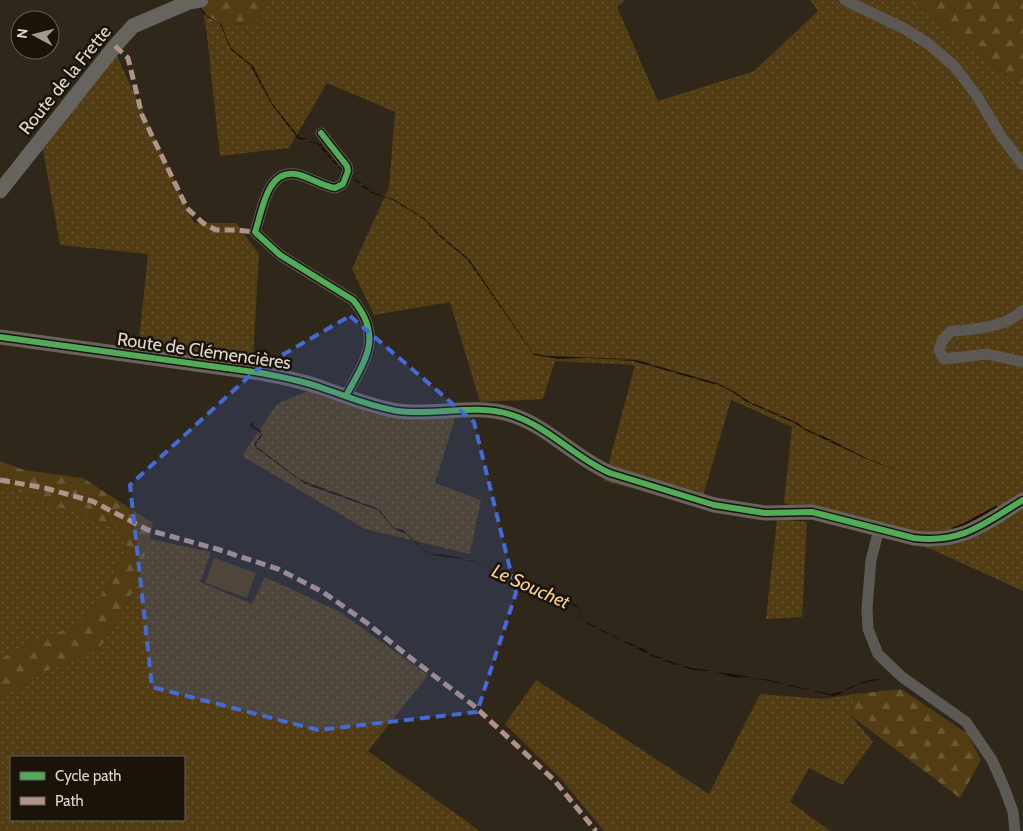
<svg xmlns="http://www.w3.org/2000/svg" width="1023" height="831" font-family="Cabin,sans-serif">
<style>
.grass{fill:url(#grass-dots);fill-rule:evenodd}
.forest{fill:url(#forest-firs)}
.pitch{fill:#513c14}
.water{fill:url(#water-rules)}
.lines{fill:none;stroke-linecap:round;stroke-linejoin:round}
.stream{stroke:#1b1002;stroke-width:2.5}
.street{stroke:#5c5955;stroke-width:11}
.secondary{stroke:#67635e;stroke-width:15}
.quiet{stroke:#af9288;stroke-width:5;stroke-dasharray:10 5;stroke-linecap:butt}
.cycleway-casing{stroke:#191309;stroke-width:9}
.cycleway{stroke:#51ab58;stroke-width:6}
.marked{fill:#446ad5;fill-opacity:0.2;stroke:#446ad5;stroke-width:4;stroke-dasharray:10 6;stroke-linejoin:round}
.labels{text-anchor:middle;stroke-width:5;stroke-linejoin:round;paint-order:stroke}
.street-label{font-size:18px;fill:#e1d8cb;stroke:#191309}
.water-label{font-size:19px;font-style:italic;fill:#fbd087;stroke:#191309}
</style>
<defs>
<pattern id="grass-dots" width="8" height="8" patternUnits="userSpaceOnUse" patternTransform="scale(1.25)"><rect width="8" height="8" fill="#513c14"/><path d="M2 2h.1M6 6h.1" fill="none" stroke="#6a5735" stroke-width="1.8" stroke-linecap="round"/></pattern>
<pattern id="forest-firs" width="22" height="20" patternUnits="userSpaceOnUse" patternTransform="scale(1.25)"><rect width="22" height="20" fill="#513c14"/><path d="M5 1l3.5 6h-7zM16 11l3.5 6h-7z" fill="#6a5735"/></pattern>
<pattern id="water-rules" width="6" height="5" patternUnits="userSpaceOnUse" patternTransform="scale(1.25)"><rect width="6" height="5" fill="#1b1002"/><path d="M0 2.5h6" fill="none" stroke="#3c3226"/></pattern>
</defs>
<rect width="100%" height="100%" fill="#2e271a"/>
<g class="grass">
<polygon points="268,0 625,0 617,7 658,101 754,71 818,11 810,0 908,0 1023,88 1023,591 931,549 784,503 792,427 731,400 700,506 604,481 635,365 555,361 543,399 480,402 450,302 374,315 352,269 389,187 395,112 327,83 289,148 220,156 206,27 258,23"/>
<polygon points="112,45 194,223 236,223 259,254 252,375 137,360 148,254 60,245 42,145"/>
<polygon points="315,388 456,415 435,483 481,500 470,554 365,529 242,456 277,404"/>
<polygon points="0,485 121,530 127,547 106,587 83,623 35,640 0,659"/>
<polygon points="777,519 807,522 802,617 766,619"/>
<path d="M150,539L211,552L200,582L252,604L265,577L338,611L428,675L368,751L480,831H0V699L41,673L99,649L130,598ZM11,757H184V820H11Z"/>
<polygon points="536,680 709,794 760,694 824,699 855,694 851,716 873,742 842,785 809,768 790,802 831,831 604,831 562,780 505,724"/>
</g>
<g class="forest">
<polygon points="200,0 268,0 259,23 206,27"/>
<polygon points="908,0 1023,0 1023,88"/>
<polygon points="0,461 24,470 83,478 153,523 150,539 130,598 99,649 41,673 0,699 0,659 35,640 83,623 106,587 127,547 121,530 0,485"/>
<polygon points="901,689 968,734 981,760 960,798 851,716 855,694"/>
</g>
<polygon class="pitch" points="214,558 256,573 247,598 205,583"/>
<g class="water">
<polygon points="199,3 206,15 221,24 231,48 253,66 272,103 299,137 320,144 341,168 373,192 395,200 425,219 440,235 469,259 533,353 546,356 633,359 720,384 733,391 750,402 796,422 806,429 829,439 864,457 901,472 864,458 805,430 796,424 747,402 724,387 633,361 588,358 559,359 534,355 467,259 438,235 425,220 393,200 371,193 339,168 317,144 298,139 272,105 250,65 231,50 220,24 204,15 199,7"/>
<path d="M257,430L263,434L256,444L257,447L301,480L379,509L393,527L403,530L425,551L473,560L530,586L578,606L583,620L624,641L642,648L651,654L673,662L692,668L765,679L829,694C841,694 848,687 859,683C870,679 882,678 894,677L904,685L893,678C882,679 868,681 858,685C849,688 842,695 833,696L764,680L736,678L714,672L693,670L673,664L652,656L586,623L580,616L579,608L476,562L427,554L406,534L394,529L378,510L305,484L256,448L254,444L261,434Z"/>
</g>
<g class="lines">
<g class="stream">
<polyline points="253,423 251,426 260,431"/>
<polyline points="953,529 967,523 996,507"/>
<polyline points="523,583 555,596"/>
</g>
<g class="street">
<polyline points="845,0 905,29 930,45 955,67 977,96 1001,136 1023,165"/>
<path d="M321,133L347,166L348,171L343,184L335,188C321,186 309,176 295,174C266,170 262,213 255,232L280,255L353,300C384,337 365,360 346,396"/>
<path d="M1023,310C1007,327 973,330 951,331L942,341L939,350L944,359L987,354L1023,362"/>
<polyline points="879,529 871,560 867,609 868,629 878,654 902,677 966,722 992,760 1004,787 1013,812 1015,831"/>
</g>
<g class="secondary">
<polyline points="0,191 115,46 133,26 189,2 201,0"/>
<path d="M0,337L261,373C283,377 304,381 325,389C349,397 372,407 398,411C435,416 475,403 512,415C549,427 575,458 610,473L714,505L765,513L812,512L914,538C962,544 985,523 1023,500"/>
</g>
<g class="quiet">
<polyline points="115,46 128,58 142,115 187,208 203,223 216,230 237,230 255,232"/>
<polyline points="0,480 45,488 92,501 148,530 217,549 278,569 323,592 367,623 408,656 473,705 554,780 596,831"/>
</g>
<defs>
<g id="cycleway">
<path d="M321,133L347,166L348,171L343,184L335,188C321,186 309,176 295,174C266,170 262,213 255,232L280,255L353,300C384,337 365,360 346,396"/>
<path d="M0,337L261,373C283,377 304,381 325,389C349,397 372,407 398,411C435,416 475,403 512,415C549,427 575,458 610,473L714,505L765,513L812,512L914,538C962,544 985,523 1023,500"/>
</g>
</defs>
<use href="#cycleway" class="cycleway-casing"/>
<use href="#cycleway" class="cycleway"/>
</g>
<path class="marked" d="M350,316L474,422L516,593L477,712L318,730L152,687L130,485L256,370Z"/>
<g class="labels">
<g class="street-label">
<text transform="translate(65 80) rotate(-51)" y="6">Route de la Frette</text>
<text transform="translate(204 351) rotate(8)" y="6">Route de Clémencières</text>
</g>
<g class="water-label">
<text transform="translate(531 586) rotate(24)" y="7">Le Souchet</text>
</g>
</g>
<rect x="10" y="756" width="175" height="65" fill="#191309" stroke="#696257"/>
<rect x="20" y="772" width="25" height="8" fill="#51ab58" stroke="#696257"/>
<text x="55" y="781" font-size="15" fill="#e1d8cb">Cycle path</text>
<rect x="20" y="797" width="25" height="8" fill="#af9288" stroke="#696257"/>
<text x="55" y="806" font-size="15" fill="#e1d8cb">Path</text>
<g transform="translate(35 35) rotate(277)"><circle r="24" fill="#191309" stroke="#696257"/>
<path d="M0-4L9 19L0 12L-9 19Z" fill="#a29a8d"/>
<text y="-8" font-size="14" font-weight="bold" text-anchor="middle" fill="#e1d8cb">N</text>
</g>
</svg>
